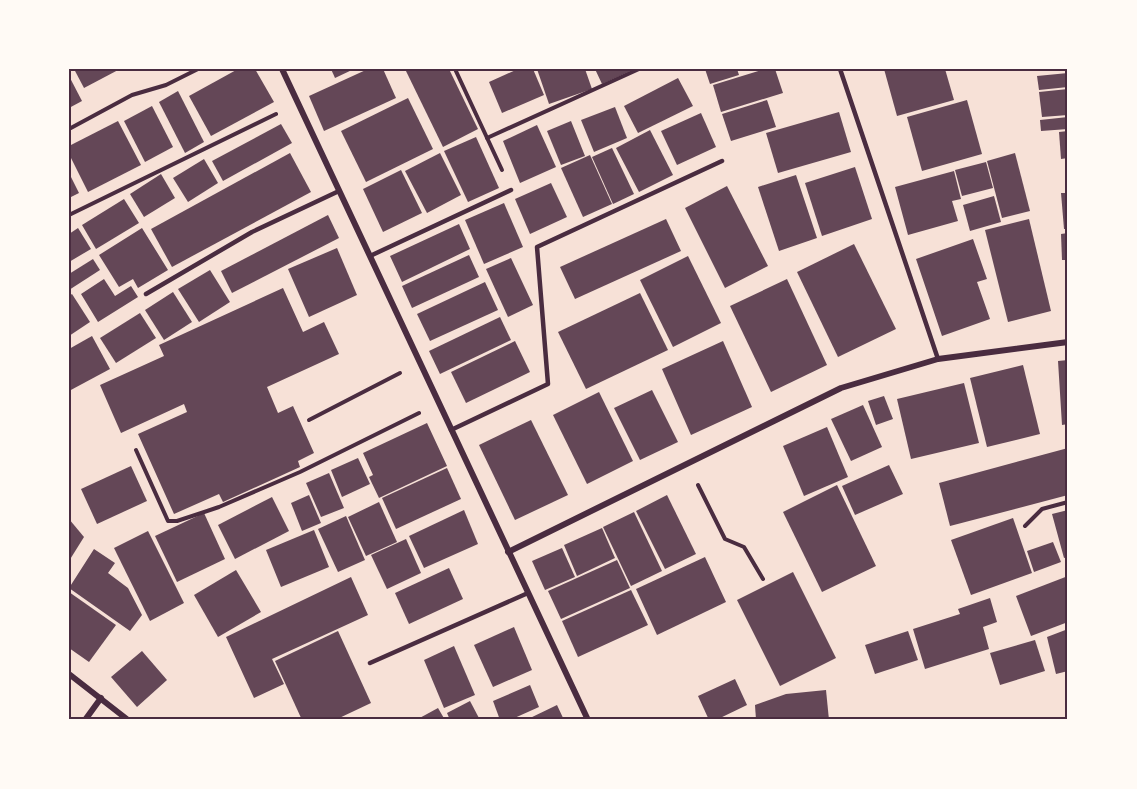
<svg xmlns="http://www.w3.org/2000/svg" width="1137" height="789" font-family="Figtree,sans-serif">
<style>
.building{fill:#644757}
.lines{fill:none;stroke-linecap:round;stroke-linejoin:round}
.path{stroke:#4a2c40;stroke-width:4}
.service{stroke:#4a2c40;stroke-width:4.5}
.minor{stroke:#4a2c40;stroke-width:6}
.neatline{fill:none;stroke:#4a2c40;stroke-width:2}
</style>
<rect width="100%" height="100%" fill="#f7e1d7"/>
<g class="building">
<polygon points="74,69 120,69 84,88"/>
<polygon points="238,69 255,69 274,102 211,136 189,96"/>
<polygon points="331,69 354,69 335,78"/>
<polygon points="368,69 383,69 396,98 324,131 309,96"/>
<polygon points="405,69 449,69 478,129 443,147"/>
<polygon points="518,69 533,69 544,95 502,113 489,82"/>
<polygon points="537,69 585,69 592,89 549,104"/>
<polygon points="595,69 635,69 602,84"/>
<polygon points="705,69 737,69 739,75 710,84"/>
<polygon points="765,69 775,69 783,93 721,112 713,85"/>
<polygon points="884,69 945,69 954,100 897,116"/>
<polygon points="1068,73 1068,87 1039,90 1037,76"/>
<polygon points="69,76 82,101 69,108"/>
<polygon points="678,78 693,106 638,133 624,106"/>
<polygon points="1068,89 1068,115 1042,117 1039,92"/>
<polygon points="178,91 204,142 185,153 159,102"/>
<polygon points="408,98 433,149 366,182 341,131"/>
<polygon points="767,100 776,127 731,141 722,114"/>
<polygon points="967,100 982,154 922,171 907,117"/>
<polygon points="152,106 173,147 145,162 124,121"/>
<polygon points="615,107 627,138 594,152 581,120"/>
<polygon points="839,112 851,152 778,173 766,133"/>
<polygon points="701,113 716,147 677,165 661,131"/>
<polygon points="1068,117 1068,129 1041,131 1040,120"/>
<polygon points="118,121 141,165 88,192 69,154 69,146"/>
<polygon points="571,121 585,156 561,165 547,131"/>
<polygon points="281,124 292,143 223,181 212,161"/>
<polygon points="537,125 556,167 520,183 503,141"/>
<polygon points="650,130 673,175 639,192 616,148"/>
<polygon points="1068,131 1068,158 1061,159 1059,132"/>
<polygon points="476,137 499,188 468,202 444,151"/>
<polygon points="612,148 634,194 613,204 592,157"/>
<polygon points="290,153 311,192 172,267 151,229"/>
<polygon points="440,153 461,195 427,213 405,171"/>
<polygon points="1015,153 1030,211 1002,218 987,161"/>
<polygon points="590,155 612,204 583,217 561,168"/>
<polygon points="204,159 218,183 188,202 173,178"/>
<polygon points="986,162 993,188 962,196 955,170"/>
<polygon points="855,167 872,219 822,236 805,183"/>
<polygon points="401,170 422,213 383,232 363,189"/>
<polygon points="954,171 961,199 952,201 958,221 908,235 895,187"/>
<polygon points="69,173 79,193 69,198"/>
<polygon points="161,174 175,198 144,217 130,194"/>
<polygon points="796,175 817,238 779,251 758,187"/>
<polygon points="551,183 567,217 530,234 515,199"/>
<polygon points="727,186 768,266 725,288 685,208"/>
<polygon points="1061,193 1068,193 1068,229 1064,229"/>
<polygon points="994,196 1001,222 970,231 963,205"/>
<polygon points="124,199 139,223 96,249 82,225"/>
<polygon points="504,203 523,247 484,264 465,220"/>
<polygon points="328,215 339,238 232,293 221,271"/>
<polygon points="666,219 681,251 575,299 560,267"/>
<polygon points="1029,219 1051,311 1008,322 985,230"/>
<polygon points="459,224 470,249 402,282 390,256"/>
<polygon points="78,228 91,249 69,262 69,234"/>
<polygon points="142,228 168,270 138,288 133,279 119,287 99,255"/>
<polygon points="1068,233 1068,260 1062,260 1061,234"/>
<polygon points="973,239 987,279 977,282 990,319 942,336 916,259"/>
<polygon points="854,244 896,329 838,357 797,272"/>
<polygon points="337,248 357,295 309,317 288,269"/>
<polygon points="469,255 479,277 412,308 402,286"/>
<polygon points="688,256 721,323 673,347 640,280"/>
<polygon points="511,258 533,305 508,317 486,269"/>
<polygon points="93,259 100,270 69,290 69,274"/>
<polygon points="210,270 230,302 199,322 178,289"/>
<polygon points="104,279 115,296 131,286 138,297 98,322 81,294"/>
<polygon points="787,279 827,365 771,392 730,306"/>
<polygon points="485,282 498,310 430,341 417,314"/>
<polygon points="283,288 303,332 324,322 339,354 267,387 278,413 293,406 314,453 298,461 300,467 223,502 219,494 174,514 138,434 187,412 184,404 121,433 100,385 164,356 159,345"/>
<polygon points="173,292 192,322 164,340 145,310"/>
<polygon points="640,293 668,350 586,389 558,332"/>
<polygon points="72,294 90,322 69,336 69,296"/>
<polygon points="140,313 156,338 116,363 100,338"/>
<polygon points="500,317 511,340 440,374 429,351"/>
<polygon points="92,336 110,369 69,391 69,349"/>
<polygon points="515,341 530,372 466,403 451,372"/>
<polygon points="723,341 752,407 691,435 662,369"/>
<polygon points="1068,360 1068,424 1062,425 1058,361"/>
<polygon points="1023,365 1040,434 987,447 970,378"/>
<polygon points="964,383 979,443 911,459 897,399"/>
<polygon points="652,390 678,442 640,460 614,408"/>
<polygon points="599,392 633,461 587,484 553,415"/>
<polygon points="884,396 893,419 876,425 868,401"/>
<polygon points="863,405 882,447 851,461 831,419"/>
<polygon points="531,420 568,495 515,520 479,445"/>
<polygon points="427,423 447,466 379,498 369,477 373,475 363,453"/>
<polygon points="827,427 848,477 804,496 783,446"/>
<polygon points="1068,448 1068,495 950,526 939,483"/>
<polygon points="358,458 370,484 342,497 331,470"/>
<polygon points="889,465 903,494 855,515 842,486"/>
<polygon points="131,466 147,501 97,524 81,489"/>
<polygon points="447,468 461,499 396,529 382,498"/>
<polygon points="329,473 344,508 321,517 306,483"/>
<polygon points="837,485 876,566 822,592 783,512"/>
<polygon points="309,495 321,523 302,531 291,503"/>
<polygon points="667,495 696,554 665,569 636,511"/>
<polygon points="272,497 289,531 235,559 218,525"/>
<polygon points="379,502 397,542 366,556 348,517"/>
<polygon points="464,510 478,544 424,568 409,536"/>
<polygon points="1068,510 1068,557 1064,558 1052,514"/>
<polygon points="634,512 662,571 631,586 603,527"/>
<polygon points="204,513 225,559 177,582 155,536"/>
<polygon points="346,516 365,560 338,572 318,529"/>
<polygon points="1013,518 1032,573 971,595 951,540"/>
<polygon points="69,519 84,537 69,561"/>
<polygon points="602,528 615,558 577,576 564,545"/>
<polygon points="314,530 329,567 281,587 266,550"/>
<polygon points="148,531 184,603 150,621 114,548"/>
<polygon points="406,539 421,573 387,589 371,555"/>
<polygon points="1053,542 1061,562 1034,572 1027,551"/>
<polygon points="562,548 575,577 545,590 532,561"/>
<polygon points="94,549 115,563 108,573 128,588 142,615 130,631 69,588"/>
<polygon points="705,557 726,602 657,635 636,589"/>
<polygon points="617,560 630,588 561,619 548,591"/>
<polygon points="449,568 463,599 409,624 395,593"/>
<polygon points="236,570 261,612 218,637 194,595"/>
<polygon points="793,572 836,658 780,686 737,600"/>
<polygon points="1068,576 1068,622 1031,636 1016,596"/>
<polygon points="351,577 368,615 272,659 284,684 254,698 226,637"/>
<polygon points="631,590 648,625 578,657 562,621"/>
<polygon points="69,592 116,625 89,662 69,648"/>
<polygon points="990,598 997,622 983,627 989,649 925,669 913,629 960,614 958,609"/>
<polygon points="514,627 532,670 493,687 474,645"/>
<polygon points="1068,629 1068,671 1056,674 1047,637"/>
<polygon points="338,631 371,703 335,720 302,720 275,661"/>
<polygon points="908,631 918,660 875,674 865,645"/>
<polygon points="1035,640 1045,671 1000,685 990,653"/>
<polygon points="454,646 475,695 444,708 424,660"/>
<polygon points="142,651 167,680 137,707 111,677"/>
<polygon points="735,679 747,705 716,720 709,720 698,696"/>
<polygon points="530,685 539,707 510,720 500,720 493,701"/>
<polygon points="826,690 829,720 756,720 755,705 786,694"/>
<polygon points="470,701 480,720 450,720 447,713"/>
<polygon points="557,705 564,720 526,720"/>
<polygon points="438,708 445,720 416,720"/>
</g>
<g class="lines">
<g class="path">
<polyline points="455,69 502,170"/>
<polyline points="69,129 132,95 166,85 198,69"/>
<polyline points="487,138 639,69"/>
<polyline points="69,215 276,114"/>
<polyline points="309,420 400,373"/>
<polyline points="136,450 168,521 177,521 219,507 300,472 419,413"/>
<polyline points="698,485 725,539 744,547 763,579"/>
<polyline points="1025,526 1042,509 1068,502"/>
</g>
<g class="service">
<polyline points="840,69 938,359"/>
<polyline points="370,256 511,190"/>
<polyline points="146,294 252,232 339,191"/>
<polyline points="451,430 548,384 537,247 722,161"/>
<polyline points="370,663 528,593"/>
</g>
<g class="minor">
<polyline points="282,69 588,720"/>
<polyline points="508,552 841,388 938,359 1068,342"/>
<polyline points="69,674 128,720"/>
<polyline points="85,720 101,698"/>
</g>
</g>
<rect width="1137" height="789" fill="none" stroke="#fffaf5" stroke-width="141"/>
<rect x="70" y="70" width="996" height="648" class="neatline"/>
</svg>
